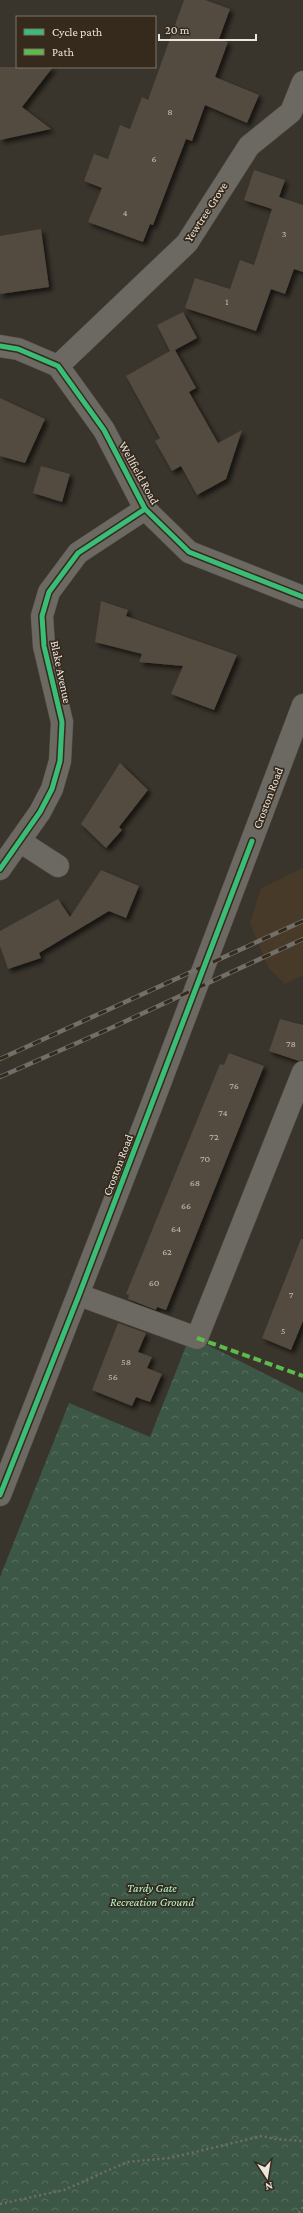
<svg xmlns="http://www.w3.org/2000/svg" width="303" height="2213" font-family="'Crimson Pro',serif">
<style>
.built{fill:#483a28}
.park{fill:url(#park-crowns)}
.building{fill:#524b40;filter:url(#shadow)}
.lines{fill:none;stroke-linecap:round;stroke-linejoin:round}
.minor-casing{stroke:#555049;stroke-width:23}
.path{stroke:#716d68;stroke-width:2.5;stroke-dasharray:2 3;stroke-linecap:butt}
.minor{stroke:#6c6862;stroke-width:22}
.rail-casing{stroke:#726f68;stroke-width:4.5}
.rail{stroke:#352a1c;stroke-width:3;stroke-dasharray:9;stroke-linecap:butt}
.quiet{stroke:#5cbc4b;stroke-width:4;stroke-dasharray:8 4;stroke-linecap:butt}
.cycleway-casing{stroke:#352a1c;stroke-width:8}
.cycleway{stroke:#3abd76;stroke-width:5}
.labels{text-anchor:middle;stroke-width:3.5;stroke-linejoin:round;paint-order:stroke}
.number-label{font-size:10px;fill:#c6beb5}
.street-label{font-size:12px;fill:#ece5dc;stroke:#352a1c}
.park-label{font-size:12px;font-style:italic;fill:#aff8cd;stroke:#352a1c}
</style>
<defs>
<pattern id="park-crowns" width="20" height="18" patternUnits="userSpaceOnUse"><rect width="20" height="18" fill="#3c5746"/><path d="M2 6a3 3 0 1 1 6 0M12 15a3 3 0 1 1 6 0" fill="none" stroke="#586f60"/></pattern>
<filter id="shadow"><feDropShadow dx="3.5" dy="3.5" stdDeviation="2" flood-color="#0009"/></filter>
</defs>
<rect width="100%" height="100%" fill="#39342c"/>
<polygon class="built" points="303,868 303,975 285,984 268,967 250,923 261,888"/>
<polygon class="park" points="190,1336 303,1393 303,2213 0,2213 0,1577 69,1403 150,1437"/>
<g class="building">
<polygon points="184,0 205,0 230,9 219,39 228,42 215,77 259,95 247,123 205,105 192,141 186,139 153,225 150,224 143,242 88,222 102,188 84,181 94,154 108,159 120,125 130,129 142,97 148,100"/>
<polygon points="0,67 53,67 22,107 51,129 0,140"/>
<polygon points="254,170 285,180 279,197 303,205 303,272 294,269 285,294 271,289 256,331 185,308 195,278 230,289 240,260 254,265 272,209 244,200"/>
<polygon points="41,229 49,287 0,294 0,236"/>
<polygon points="183,312 197,338 175,350 196,388 189,392 218,443 242,430 226,479 197,495 181,466 172,471 155,441 160,438 126,376 170,351 157,325"/>
<polygon points="0,398 45,419 25,463 0,456"/>
<polygon points="41,466 70,474 62,502 33,493"/>
<polygon points="101,601 128,610 126,616 237,655 214,710 171,694 183,666 139,662 142,654 95,642"/>
<polygon points="120,763 148,790 119,827 122,830 106,848 81,824"/>
<polygon points="101,870 139,886 126,918 109,911 39,953 41,958 8,969 0,946 0,931 58,899 70,917"/>
<polygon points="280,1019 303,1025 303,1060 299,1061 269,1051"/>
<polygon points="229,1053 264,1066 166,1310 157,1307 156,1310 128,1299 129,1295 126,1294 220,1064 224,1065"/>
<polygon points="301,1239 303,1239 303,1321 291,1350 262,1338"/>
<polygon points="118,1323 146,1333 138,1352 152,1357 147,1368 162,1374 150,1402 136,1397 132,1406 92,1390"/>
</g>
<g class="lines">
<defs>
<g id="minor">
<polyline points="0,346 18,349 58,366 104,430 145,509 189,552 303,597"/>
<polyline points="58,366 187,243 249,146 291,112 303,82"/>
<polyline points="21,842 58,866"/>
<polyline points="0,869 40,812 52,789 60,761 62,722 44,646 42,616 49,592 78,553 145,509"/>
<polyline points="79,1295 197,1338 303,1072"/>
<polyline points="0,1495 151,1107 303,705"/>
</g>
</defs>
<use href="#minor" class="minor-casing"/>
<g class="path">
<polyline points="0,2204 64,2190 127,2162 170,2158 262,2136 275,2139 303,2141"/>
<polyline points="299,2213 303,2207"/>
</g>
<use href="#minor" class="minor"/>
<defs>
<g id="rail">
<polyline points="0,1059 303,921"/>
<polyline points="0,1077 111,1028 303,939"/>
</g>
</defs>
<use href="#rail" class="rail-casing"/>
<use href="#rail" class="rail"/>
<polyline class="quiet" points="197,1338 303,1376"/>
<defs>
<g id="cycleway">
<polyline points="0,346 18,349 58,366 104,430 145,509 189,552 303,597"/>
<polyline points="0,869 40,812 52,789 60,761 62,722 44,646 42,616 49,592 78,553 145,509"/>
<polyline points="0,1495 79,1295 252,841"/>
</g>
</defs>
<use href="#cycleway" class="cycleway-casing"/>
<use href="#cycleway" class="cycleway"/>
</g>
<g class="labels">
<g class="number-label">
<text x="170" y="115">8</text>
<text x="154" y="162">6</text>
<text x="125" y="216">4</text>
<text x="284" y="237">3</text>
<text x="227" y="305">1</text>
<text x="291" y="1047">78</text>
<text x="234" y="1089">76</text>
<text x="223" y="1116">74</text>
<text x="214" y="1140">72</text>
<text x="205" y="1162">70</text>
<text x="195" y="1186">68</text>
<text x="186" y="1209">66</text>
<text x="176" y="1232">64</text>
<text x="167" y="1255">62</text>
<text x="154" y="1286">60</text>
<text x="291" y="1298">7</text>
<text x="283" y="1334">5</text>
<text x="126" y="1365">58</text>
<text x="113" y="1380">56</text>
</g>
<g class="street-label">
<text transform="translate(206 212) rotate(-57)" y="4">Yewtree Grove</text>
<text transform="translate(139 473) rotate(61)" y="4">Wellfield Road</text>
<text transform="translate(61 672) rotate(78)" y="4">Blake Avenue</text>
<text transform="translate(268 798) rotate(-69)" y="4">Croston Road</text>
<text transform="translate(118 1165) rotate(-69)" y="4">Croston Road</text>
</g>
<g class="park-label">
<text x="152" y="1892">Tardy Gate<tspan x="152" dy="14">Recreation Ground</tspan></text>
</g>
</g>
<rect x="16" y="16" width="140" height="52" fill="#352a1c" stroke="#7e7569"/>
<rect x="24" y="29" width="20" height="6" fill="#3abd76" stroke="#7e7569"/>
<text x="52" y="36" font-size="12" fill="#ece5dc">Cycle path</text>
<rect x="24" y="49" width="20" height="6" fill="#5cbc4b" stroke="#7e7569"/>
<text x="52" y="56" font-size="12" fill="#ece5dc">Path</text>
<g transform="translate(267 2177) rotate(168)" stroke="#352a1c" stroke-width="3" paint-order="stroke">
<path d="M0-3L7 15L0 10L-7 15Z" fill="#ece5dc"/>
<text y="-6" font-size="11" font-weight="bold" text-anchor="middle" fill="#ece5dc">N</text>
</g>
<path d="M159 34v6h97v-6" fill="none" stroke="#ece5dc" stroke-width="2"/>
<text x="165" y="34" font-size="12" fill="#ece5dc" stroke="#352a1c" stroke-width="3" paint-order="stroke">20 m</text>
</svg>
